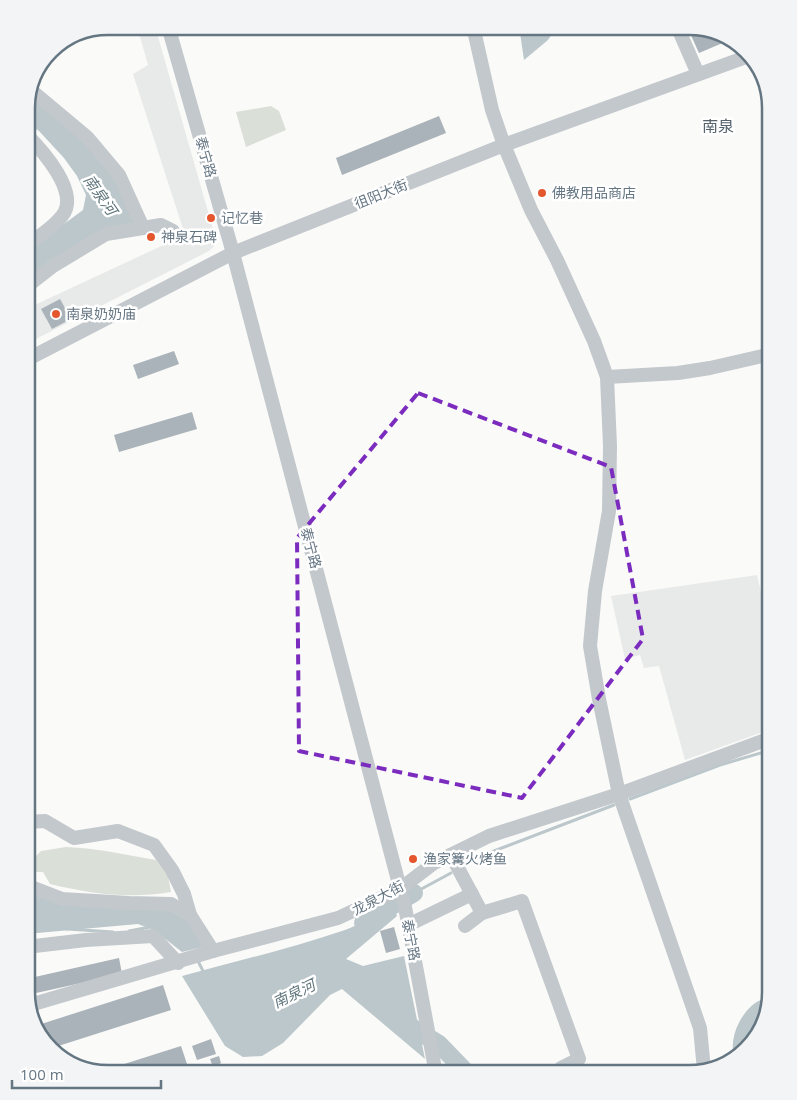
<svg xmlns="http://www.w3.org/2000/svg" width="797" height="1100" font-family="'Open Sans','Noto Sans SC',sans-serif">
<style>
.built{fill:#e8e9e9}
.green{fill:#dadfd7}
.water{fill:#bbc7cb}
.lines{fill:none;stroke-linecap:round;stroke-linejoin:round}
.stream{stroke:#bbc7cb;stroke-width:3}
.river{stroke:#bbc7cb;stroke-width:18}
.building{fill:#aab3b9}
.minor{stroke:#c3c8cc;stroke-width:14}
.marked{fill:none;stroke:#7b2cbf;stroke-width:4;stroke-dasharray:10 6;stroke-linejoin:round}
.poi-dot{fill:#e4572e;stroke:#fff;stroke-width:2}
.labels{text-anchor:middle;stroke-width:5;stroke-linejoin:round;paint-order:stroke}
.street-label{font-size:14px;fill:#657683;stroke:#fff}
.poi-label{font-size:14px;fill:#657683;stroke:#fff;text-anchor:start}
.water-label{font-size:15px;font-style:italic;fill:#60757c;stroke:#fff}
.quarter-label{font-size:16px;fill:#57646e;stroke:#fff}
.rim{fill:none;stroke:#657683;stroke-width:2.5}
</style>
<rect width="100%" height="100%" fill="#fafaf8"/>
<g class="built">
<polygon points="137,26 155,26 217,243 209,251 26,344 26,309 185,235 133,74 148,65"/>
<polygon points="757,575 771,635 771,729 685,760 659,666 644,668 640,655 625,659 611,596"/>
</g>
<g class="green">
<polygon points="271,106 279,111 286,130 246,147 236,112"/>
<path d="M66,847C97,848 126,855 156,860L168,876L171,892C130,899 91,894 50,884L43,872H26V863H29L41,851Z"/>
</g>
<g class="water">
<polygon points="519,26 557,26 548,40 524,60"/>
<polygon points="31,94 46,105 117,177 138,223 26,281 26,252 83,210 86,195 77,176 64,158 39,131 26,122 26,102"/>
<polygon points="26,893 169,907 185,915 207,946 182,952 154,930 138,924 26,934"/>
<path d="M394,908L397,916L346,959L363,966L404,956L425,1059L342,989L330,995L283,1043L262,1056L243,1057L225,1046L182,976C237,961 292,948 345,930C362,924 376,913 394,908Z"/>
</g>
<g class="lines">
<g class="stream">
<polyline points="630,799 720,765 771,750"/>
<polyline points="466,865 486,854 614,805"/>
<polyline points="414,893 451,873"/>
<polyline points="67,929 113,932"/>
<polyline points="129,931 150,927"/>
<polyline points="197,959 204,973"/>
</g>
<g class="river">
<polyline points="363,923 414,893"/>
<polyline points="400,1019 416,1030 439,1044 468,1074"/>
<path d="M742,1051C740,1035 751,1013 767,1007"/>
</g>
</g>
<g class="building">
<polygon points="697,27 730,37 732,39 699,53 689,31"/>
<polygon points="439,116 446,133 342,175 336,158"/>
<polygon points="60,299 71,319 52,329 41,309"/>
<polygon points="174,351 179,364 138,379 133,365"/>
<polygon points="192,412 197,429 119,452 114,435"/>
<polygon points="394,927 400,949 386,953 380,931"/>
<polygon points="119,958 122,974 27,995 26,979"/>
<polygon points="163,985 171,1010 52,1048 37,1033 35,1026"/>
<polygon points="211,1039 216,1054 197,1060 192,1046"/>
<polygon points="181,1046 189,1070 179,1074 99,1072"/>
<polygon points="219,1056 221,1063 213,1067 210,1059"/>
</g>
<g class="lines">
<g class="minor">
<polyline points="168,26 233,253 405,907 436,1074"/>
<polyline points="473,26 492,110 504,145 531,210 557,260 594,341 607,377 610,446 609,511 595,591 590,646 599,699 619,794 700,1028 704,1070"/>
<polyline points="677,26 698,74"/>
<polyline points="143,228 161,225 173,231"/>
<path d="M26,246C38,237 53,228 62,216C81,193 42,150 26,134"/>
<polyline points="26,287 53,266 106,234 143,228 119,175 87,137 32,91"/>
<polyline points="26,360 233,253 504,145 749,56"/>
<polyline points="607,377 678,373 710,368 771,354"/>
<polyline points="26,822 45,821 74,838 118,831 154,845 172,870 184,894 190,915"/>
<polyline points="451,855 482,913"/>
<polyline points="26,885 62,899 129,903 171,904 190,915 213,951"/>
<polyline points="408,925 472,894"/>
<polyline points="465,926 482,913 522,901 579,1059 561,1068 563,1074"/>
<polyline points="26,947 86,940 153,936 178,963"/>
<polyline points="30,1005 213,951 338,918 400,889 434,863 489,836 619,794 771,738"/>
</g>
</g>
<path class="marked" d="M418,393L611,467L643,639L522,798L299,751L297,538Z"/>
<g class="poi-dot">
<circle cx="542" cy="193" r="5"/>
<circle cx="211" cy="218" r="5"/>
<circle cx="151" cy="237" r="5"/>
<circle cx="56" cy="314" r="5"/>
<circle cx="413" cy="859" r="5"/>
</g>
<g class="labels">
<g class="street-label">
<text transform="translate(206 157) rotate(74)" y="5">泰宁路</text>
<text transform="translate(381 194) rotate(-22)" y="5">徂阳大街</text>
<text transform="translate(311 548) rotate(75)" y="5">泰宁路</text>
<text transform="translate(378 898) rotate(-28)" y="5">龙泉大街</text>
<text transform="translate(411 940) rotate(79)" y="5">泰宁路</text>
</g>
<g class="poi-label">
<text x="552" y="198">佛教用品商店</text>
<text x="221" y="223">记忆巷</text>
<text x="161" y="242">神泉石碑</text>
<text x="66" y="319">南泉奶奶庙</text>
<text x="423" y="864">渔家篝火烤鱼</text>
</g>
<g class="water-label">
<text transform="translate(100 195) rotate(55)" y="5">南泉河</text>
<text transform="translate(294 994) rotate(-26)" y="5">南泉河</text>
</g>
<g class="quarter-label">
<text x="718" y="132">南泉</text>
</g>
</g>
<path d="M0 0H797V1100H0ZM108 35H689A73 73 0 0 1 762 108V992A73 73 0 0 1 689 1065H108A73 73 0 0 1 35 992V108A73 73 0 0 1 108 35Z" fill="#f3f4f5" fill-rule="evenodd"/>
<path class="rim" d="M108 35H689A73 73 0 0 1 762 108V992A73 73 0 0 1 689 1065H108A73 73 0 0 1 35 992V108A73 73 0 0 1 108 35Z"/>
<path d="M12 1080v8h149v-8" fill="none" stroke="#657683" stroke-width="2.5"/>
<text x="20" y="1080" font-size="15" fill="#657683" stroke="#ffffff" stroke-width="4" paint-order="stroke">100 m</text>
</svg>
